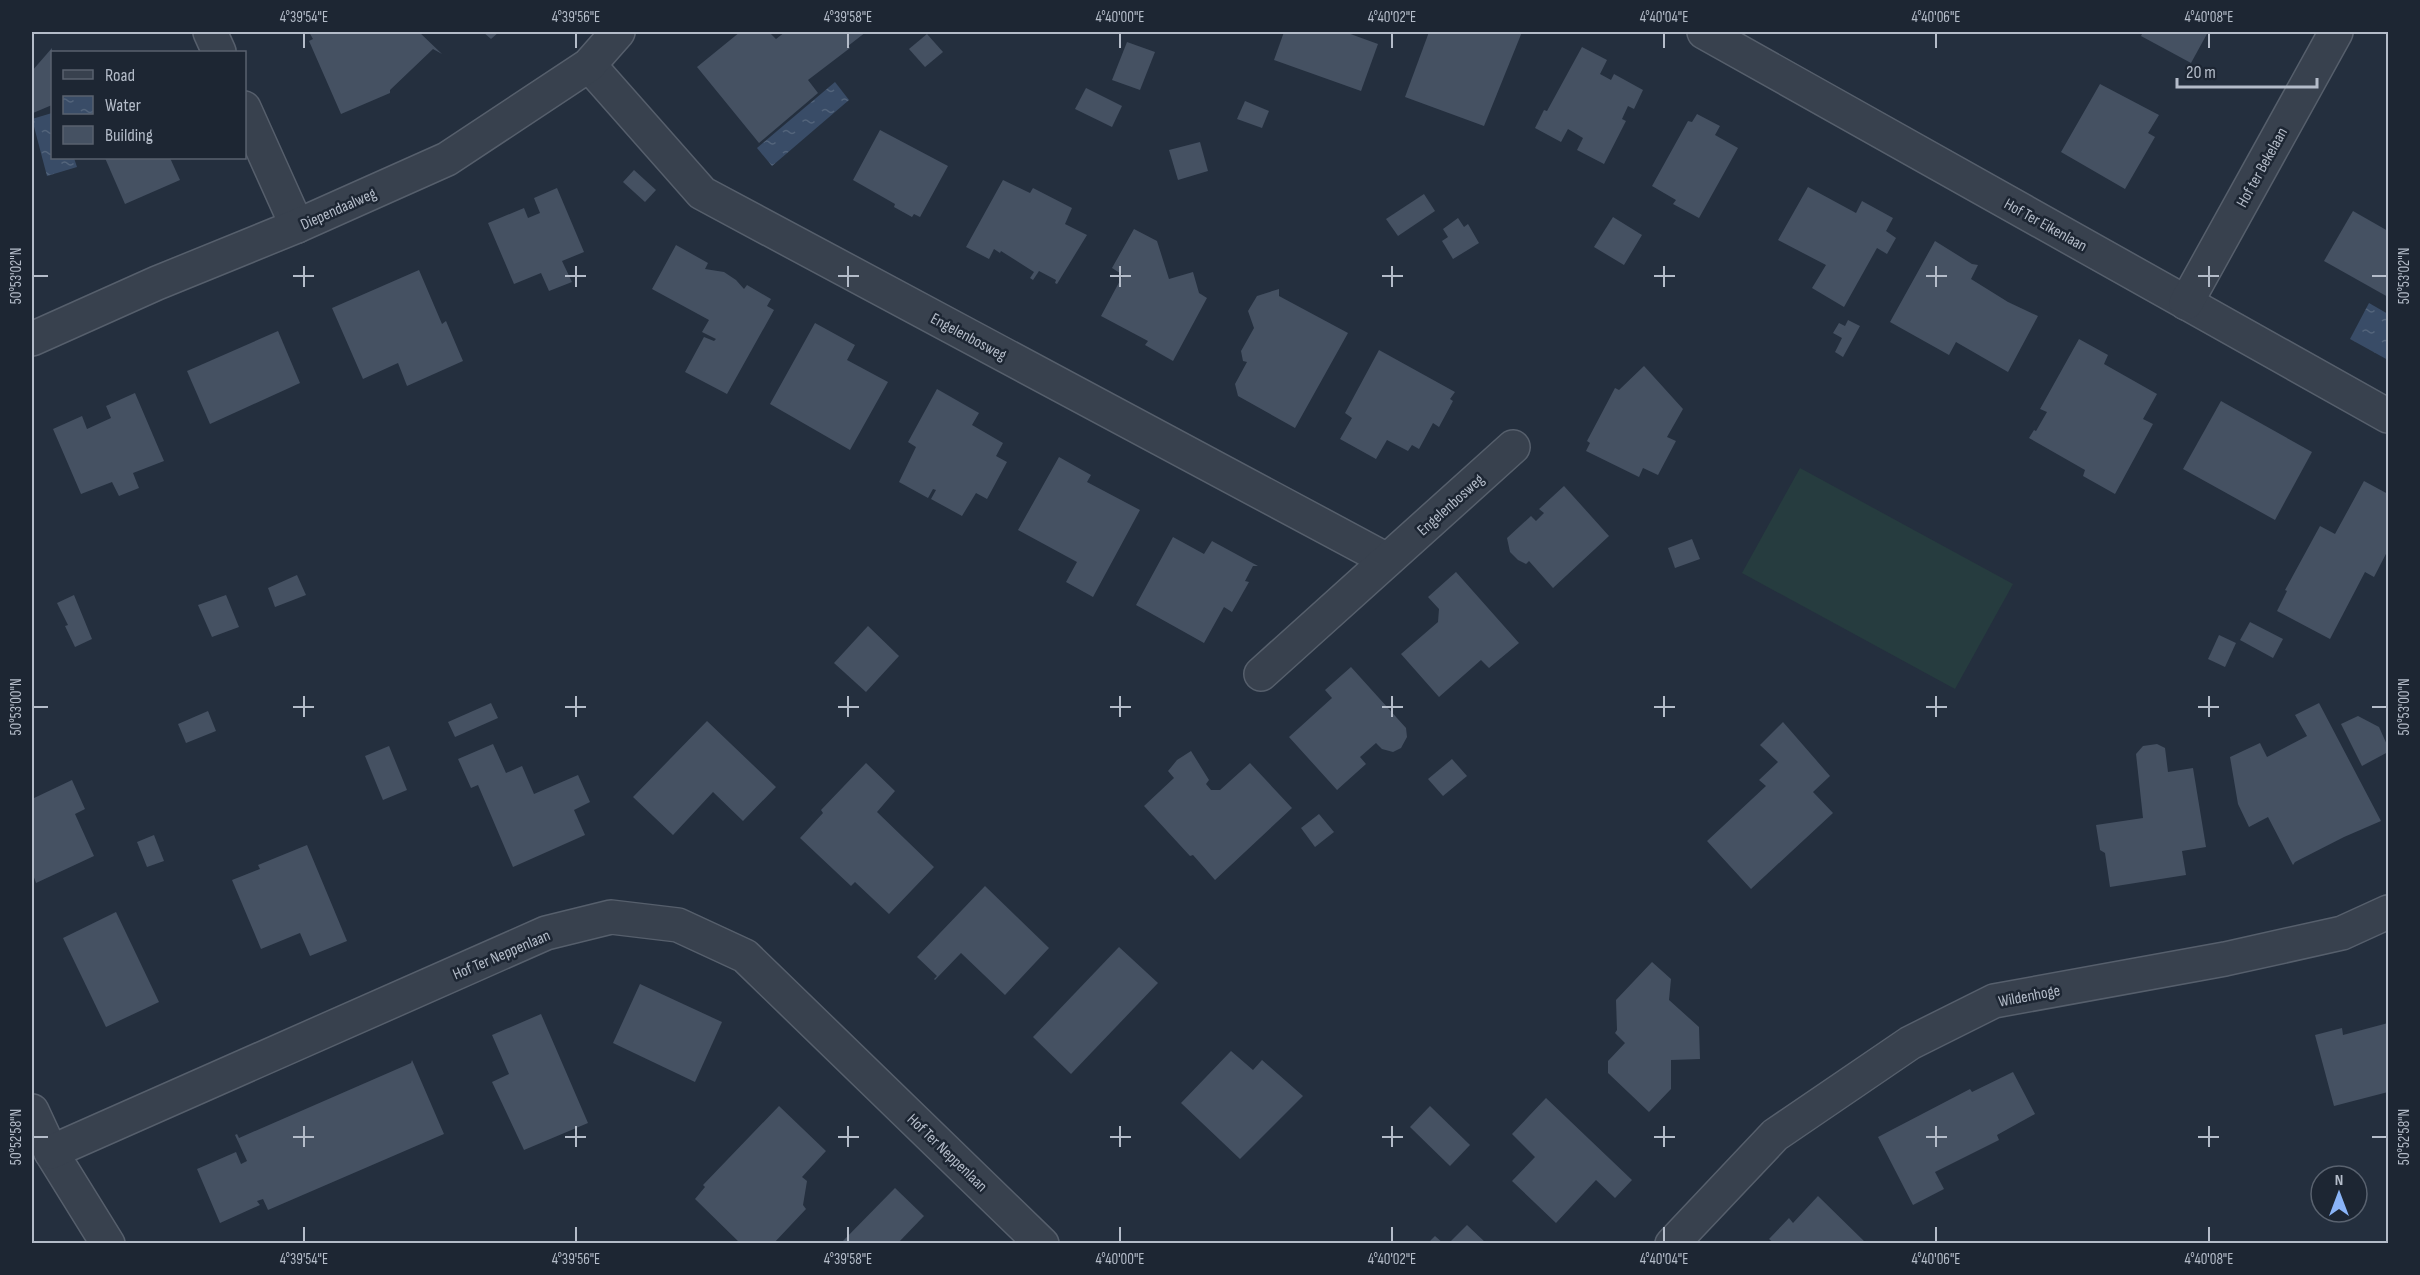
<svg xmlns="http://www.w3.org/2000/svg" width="2420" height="1275" font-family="'Sofia Sans Condensed',sans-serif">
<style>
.pitch{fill:#263c3f}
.water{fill:url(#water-ripples)}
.building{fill:#455162}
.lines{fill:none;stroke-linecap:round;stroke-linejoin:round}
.street-casing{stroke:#565f6c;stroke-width:36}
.street{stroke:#38414e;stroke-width:33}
.ticks{fill:none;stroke:#b4bcc9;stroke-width:2}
.labels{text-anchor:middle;stroke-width:5;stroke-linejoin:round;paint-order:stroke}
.street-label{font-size:16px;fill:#b4bcc9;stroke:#1d2633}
.neatline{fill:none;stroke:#b4bcc9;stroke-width:2}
.ticks-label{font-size:15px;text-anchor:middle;fill:#b4bcc9}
</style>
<defs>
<pattern id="water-ripples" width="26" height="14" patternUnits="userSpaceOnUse" patternTransform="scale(1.5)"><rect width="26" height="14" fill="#394c67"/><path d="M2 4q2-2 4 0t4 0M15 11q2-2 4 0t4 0" fill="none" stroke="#53647b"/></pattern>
</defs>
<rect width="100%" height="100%" fill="#242f3e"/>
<polygon class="pitch" points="1800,468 2013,584 1955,689 1742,573"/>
<g class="water">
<polygon points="835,82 849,100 772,166 757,148"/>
<polygon points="52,113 52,158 74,158 77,167 47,176 32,119"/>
<polygon points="2369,303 2388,314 2388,360 2350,339"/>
</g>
<g class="building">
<polygon points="309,32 419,32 442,54 433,49 390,90 390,93 341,114 309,41 313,39"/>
<polygon points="483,32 499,32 491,39"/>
<polygon points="740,32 769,32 776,39 785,32 866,32 848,46 850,48 808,80 818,93 759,143 697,67"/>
<polygon points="1284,32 1345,32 1378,44 1361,91 1274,60"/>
<polygon points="1429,32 1522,32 1484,126 1405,97"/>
<polygon points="2143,32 2208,32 2191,63 2141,36"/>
<polygon points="927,34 943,52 925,67 909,49"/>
<polygon points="1127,42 1155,52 1140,90 1112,80"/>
<polygon points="1582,47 1607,60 1600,74 1611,80 1614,74 1643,90 1634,109 1628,106 1622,119 1626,121 1604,164 1577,150 1583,138 1568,129 1561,142 1535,128 1544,110 1547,111"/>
<polygon points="52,48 52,105 33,113 32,109 32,71"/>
<polygon points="2100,84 2159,115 2148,133 2155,137 2125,189 2061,152"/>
<polygon points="1086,88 1122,106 1112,127 1075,109"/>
<polygon points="1245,101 1269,111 1262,128 1237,119"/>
<polygon points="1697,114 1720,126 1715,135 1738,148 1699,218 1673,204 1676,200 1652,186 1688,121 1692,122"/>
<polygon points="880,130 948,166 920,217 914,214 912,217 894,207 895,204 853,180"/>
<polygon points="1200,142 1208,171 1178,180 1169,150"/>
<polygon points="105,158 170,158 180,180 125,204"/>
<polygon points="634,170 656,190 645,202 623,182"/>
<polygon points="1003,180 1030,193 1033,188 1072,208 1065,224 1087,235 1057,284 1055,283 1056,280 1039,271 1033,280 1030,278 1034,272 1001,251 1000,253 994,249 989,259 966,247"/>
<polygon points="1808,187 1856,213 1862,201 1893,218 1886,231 1896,238 1887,254 1877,248 1844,307 1812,288 1826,265 1778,240"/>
<polygon points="557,188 584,252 562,261 572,282 549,291 541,273 514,284 488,223 524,208 528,218 540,213 534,198"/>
<polygon points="1424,194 1435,211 1398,236 1386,219"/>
<polygon points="2353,211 2388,231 2388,297 2324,261"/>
<polygon points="1613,217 1642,235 1624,265 1594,247"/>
<polygon points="1458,218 1464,227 1468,224 1479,243 1453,259 1442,241 1448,237 1443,229"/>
<polygon points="1134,229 1157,241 1169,279 1193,272 1199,293 1207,298 1173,361 1145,345 1148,341 1101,316 1123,275 1112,268"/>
<polygon points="1935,241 1972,264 1978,265 1971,279 2008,302 2038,316 2008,372 1956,342 1949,355 1890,322"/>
<polygon points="676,245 708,263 705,269 724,272 736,280 744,289 747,285 771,299 767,306 774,310 727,394 685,372 704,337 714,341 716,339 702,332 709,320 652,289"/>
<polygon points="419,270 442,324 446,321 463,361 407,386 398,363 363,379 332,308"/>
<polygon points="1279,289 1279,296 1348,333 1295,428 1238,396 1235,384 1247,362 1243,361 1241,351 1254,328 1248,311 1257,296"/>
<polygon points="1848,320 1860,326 1843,357 1835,352 1842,338 1833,333 1839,323 1845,326"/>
<polygon points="815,323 855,345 847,360 888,382 850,450 770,404"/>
<polygon points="278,331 300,383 210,424 187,371"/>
<polygon points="2079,339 2108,355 2104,364 2157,394 2143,419 2153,424 2115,494 2083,476 2085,470 2029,438 2034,430 2036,431 2047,412 2040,409"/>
<polygon points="1379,350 1455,392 1450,399 1453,401 1439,427 1433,423 1419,449 1412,445 1408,451 1387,440 1376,459 1340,439 1352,418 1345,413"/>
<polygon points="1644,366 1683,409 1667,437 1676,441 1658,475 1643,468 1639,477 1586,451 1590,443 1587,441 1615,388 1619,390"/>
<polygon points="937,389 979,413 972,425 1003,443 996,456 1007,462 987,499 976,493 962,516 931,499 936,490 933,489 928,498 899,482 916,447 908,442"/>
<polygon points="135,393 164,461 133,473 139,488 119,496 112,482 81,494 53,429 82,416 87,429 111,418 106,406"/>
<polygon points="2221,401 2312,452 2275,520 2183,469"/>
<polygon points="1059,457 1091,475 1087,482 1140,510 1093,597 1066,582 1077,562 1018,530"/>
<polygon points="2364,481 2388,494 2388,550 2374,577 2365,572 2330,639 2277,611 2287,591 2285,590 2320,526 2335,534"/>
<polygon points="1564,486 1609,536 1553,588 1529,561 1526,564 1518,560 1510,552 1507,538 1531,516 1536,521 1544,513 1539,509"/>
<polygon points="1173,537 1204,554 1212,541 1258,566 1253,566 1245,581 1249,582 1232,612 1224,607 1204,643 1136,605"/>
<polygon points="1692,539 1700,559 1675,568 1668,548"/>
<polygon points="1456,572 1519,643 1489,668 1481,660 1439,697 1401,654 1438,622 1439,609 1428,597"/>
<polygon points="297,575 306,595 275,607 268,588"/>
<polygon points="74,595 92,639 75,647 65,626 68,625 57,603"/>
<polygon points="226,595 239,627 212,637 198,605"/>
<polygon points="2250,622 2283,639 2273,658 2240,640"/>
<polygon points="868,626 899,656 866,692 834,663"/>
<polygon points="2219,635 2236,643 2225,667 2208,659"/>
<polygon points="1351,667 1406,728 1407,737 1401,748 1393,752 1382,749 1376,743 1360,757 1366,764 1337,790 1289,737 1332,698 1325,690"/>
<polygon points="491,703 498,718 455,737 448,722"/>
<polygon points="2319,703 2381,821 2344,837 2295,862 2293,865 2268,817 2249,827 2238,804 2230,757 2260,743 2267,757 2307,736 2295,715"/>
<polygon points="208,711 216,731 186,743 178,724"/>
<polygon points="2358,716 2379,727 2388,747 2388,752 2362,766 2341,724"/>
<polygon points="707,721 776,787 743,821 713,792 673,835 633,797"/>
<polygon points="1783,722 1830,776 1813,792 1833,813 1751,889 1707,841 1766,786 1759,780 1778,762 1760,745"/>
<polygon points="493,744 506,773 522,766 534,794 578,775 590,802 574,810 585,835 513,867 478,785 471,788 458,759"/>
<polygon points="2157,744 2165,748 2168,772 2193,768 2206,847 2182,851 2186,875 2110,887 2105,853 2100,850 2096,825 2143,818 2136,754 2143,746"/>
<polygon points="389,746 407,790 383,800 365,756"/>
<polygon points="1191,751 1209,780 1206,784 1211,790 1220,790 1250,763 1292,808 1215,880 1193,855 1190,856 1144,806 1174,778 1168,771 1177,760"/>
<polygon points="1452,759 1467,776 1443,796 1428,779"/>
<polygon points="866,763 895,791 877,812 934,867 889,914 855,882 851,886 800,838 823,813 821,810"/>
<polygon points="72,780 85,809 75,814 94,856 36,883 32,872 32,799"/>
<polygon points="1319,814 1334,832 1315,847 1301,828"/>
<polygon points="154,835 164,861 147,867 137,842"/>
<polygon points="307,845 347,941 310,956 300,933 261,949 232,880 260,869 258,865"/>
<polygon points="985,886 1049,948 1005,995 961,953 935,980 934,979 937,976 917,957"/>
<polygon points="116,912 159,1002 106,1027 63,938"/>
<polygon points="1119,947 1158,983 1071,1074 1033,1037"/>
<polygon points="1652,962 1671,979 1669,1000 1699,1027 1700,1059 1671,1060 1671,1089 1649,1112 1608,1073 1608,1061 1625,1043 1615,1033 1617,1030 1616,1000"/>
<polygon points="640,984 722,1022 695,1082 613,1043"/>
<polygon points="541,1014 588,1123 524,1150 492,1082 509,1074 492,1035"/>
<polygon points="2388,1023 2388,1092 2334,1106 2315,1035 2342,1028 2343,1035"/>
<polygon points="1231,1051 1253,1070 1262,1060 1303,1096 1240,1159 1181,1103"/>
<polygon points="412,1060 444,1134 268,1210 263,1199 257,1201 260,1205 220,1223 197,1169 236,1152 241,1164 247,1161 235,1135 237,1134 239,1138 411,1063"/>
<polygon points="2013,1072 2035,1114 1997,1135 1999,1140 1935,1172 1944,1189 1913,1205 1878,1137 1970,1089 1972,1092"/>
<polygon points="1546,1098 1632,1180 1615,1198 1596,1180 1556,1223 1512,1181 1535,1157 1512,1134"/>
<polygon points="779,1106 826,1151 802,1177 807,1181 803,1205 806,1209 773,1244 741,1244 695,1199 705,1187 703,1185"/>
<polygon points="1430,1106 1470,1145 1450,1166 1410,1127"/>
<polygon points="895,1188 924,1216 897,1244 840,1244"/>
<polygon points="1818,1196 1867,1244 1775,1244 1769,1239 1789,1218 1793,1223"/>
<polygon points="1467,1225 1487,1244 1448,1244"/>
<polygon points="1435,1236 1444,1244 1427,1244"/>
</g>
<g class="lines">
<defs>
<g id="street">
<polyline points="210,32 219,52"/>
<polyline points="1704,32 2388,416"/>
<polyline points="589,65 702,193 1387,560"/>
<polyline points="244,108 297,226"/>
<polyline points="2186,303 2336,32"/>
<polyline points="32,339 157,283 297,226 447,159 589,65 618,32"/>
<polyline points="1261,674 1513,447"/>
<polyline points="32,1111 51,1152 108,1244"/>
<polyline points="51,1152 546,933 611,917 678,925 745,956 1042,1244"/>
<polyline points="1672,1244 1775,1135 1910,1043 1994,1001 2225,959 2342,933 2388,912"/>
</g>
</defs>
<use href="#street" class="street-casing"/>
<use href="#street" class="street"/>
</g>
<path class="ticks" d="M304,33V48M576,33V48M848,33V48M1120,33V48M1392,33V48M1664,33V48M1936,33V48M2209,33V48M304,266V287M576,266V287M848,266V287M1120,266V287M1392,266V287M1664,266V287M1936,266V287M2209,266V287M33,276H48M293,276H314M565,276H586M838,276H859M1110,276H1131M1382,276H1403M1654,276H1675M1926,276H1947M2198,276H2219M2372,276H2387M304,696V717M576,696V717M848,696V717M1120,696V717M1392,696V717M1664,696V717M1936,696V717M2209,696V717M33,707H48M293,707H314M565,707H586M838,707H859M1110,707H1131M1382,707H1403M1654,707H1675M1926,707H1947M2198,707H2219M2372,707H2387M304,1126V1147M576,1126V1147M848,1126V1147M1120,1126V1147M1392,1126V1147M1664,1126V1147M1936,1126V1147M2209,1126V1147M33,1137H48M293,1137H314M565,1137H586M838,1137H859M1110,1137H1131M1382,1137H1403M1654,1137H1675M1926,1137H1947M2198,1137H2219M2372,1137H2387M304,1227V1242M576,1227V1242M848,1227V1242M1120,1227V1242M1392,1227V1242M1664,1227V1242M1936,1227V1242M2209,1227V1242"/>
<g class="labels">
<g class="street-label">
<text transform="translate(2261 167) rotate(-61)" y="6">Hof ter Bekelaan</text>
<text transform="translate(338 208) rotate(-24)" y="6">Diependaalweg</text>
<text transform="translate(2046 224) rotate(29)" y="6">Hof Ter Eikenlaan</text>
<text transform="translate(969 336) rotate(28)" y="6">Engelenbosweg</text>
<text transform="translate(1450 504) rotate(-42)" y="6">Engelenbosweg</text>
<text transform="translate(501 954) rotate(-23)" y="6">Hof Ter Neppenlaan</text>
<text transform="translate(2029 995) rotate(-11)" y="6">Wildenhoge</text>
<text transform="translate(948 1152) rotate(44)" y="6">Hof Ter Neppenlaan</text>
</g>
</g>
<rect width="2420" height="1275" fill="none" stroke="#1d2633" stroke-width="66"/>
<rect x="51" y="51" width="195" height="108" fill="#1d2633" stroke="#59626f" stroke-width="1.5"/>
<rect x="63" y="70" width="30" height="9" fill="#38414e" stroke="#59626f" stroke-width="1.5"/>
<text x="105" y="81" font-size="18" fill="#b4bcc9">Road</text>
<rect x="63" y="96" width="30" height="18" fill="url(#water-ripples)" stroke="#59626f" stroke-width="1.5"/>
<text x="105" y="111" font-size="18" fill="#b4bcc9">Water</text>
<rect x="63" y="126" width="30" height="18" fill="#455162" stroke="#59626f" stroke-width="1.5"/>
<text x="105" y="141" font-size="18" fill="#b4bcc9">Building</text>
<g transform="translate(2339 1194)"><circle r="28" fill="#1d2633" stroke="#59626f" stroke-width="1.5"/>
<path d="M0-4.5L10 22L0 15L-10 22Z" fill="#8ab4f8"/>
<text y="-9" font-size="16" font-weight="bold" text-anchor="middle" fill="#b4bcc9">N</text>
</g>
<path d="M2177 78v9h140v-9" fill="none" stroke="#b4bcc9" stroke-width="3"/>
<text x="2186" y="78" font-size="18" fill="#b4bcc9" stroke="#1d2633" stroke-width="4.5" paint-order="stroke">20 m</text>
<rect x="33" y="33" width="2354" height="1209" class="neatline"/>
<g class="ticks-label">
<text x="304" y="22">4°39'54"E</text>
<text x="576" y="22">4°39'56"E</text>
<text x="848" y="22">4°39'58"E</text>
<text x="1120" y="22">4°40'00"E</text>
<text x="1392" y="22">4°40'02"E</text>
<text x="1664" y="22">4°40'04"E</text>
<text x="1936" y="22">4°40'06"E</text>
<text x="2209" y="22">4°40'08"E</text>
<text transform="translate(16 276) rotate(-90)" y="5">50°53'02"N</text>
<text transform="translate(2404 276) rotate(-90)" y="5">50°53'02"N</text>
<text transform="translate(16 707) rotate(-90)" y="5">50°53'00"N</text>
<text transform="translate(2404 707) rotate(-90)" y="5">50°53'00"N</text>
<text transform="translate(16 1137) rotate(-90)" y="5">50°52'58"N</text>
<text transform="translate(2404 1137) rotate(-90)" y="5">50°52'58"N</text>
<text x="304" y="1264">4°39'54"E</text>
<text x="576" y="1264">4°39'56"E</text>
<text x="848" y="1264">4°39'58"E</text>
<text x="1120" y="1264">4°40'00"E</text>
<text x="1392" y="1264">4°40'02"E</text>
<text x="1664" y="1264">4°40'04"E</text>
<text x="1936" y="1264">4°40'06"E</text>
<text x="2209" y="1264">4°40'08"E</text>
</g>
</svg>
